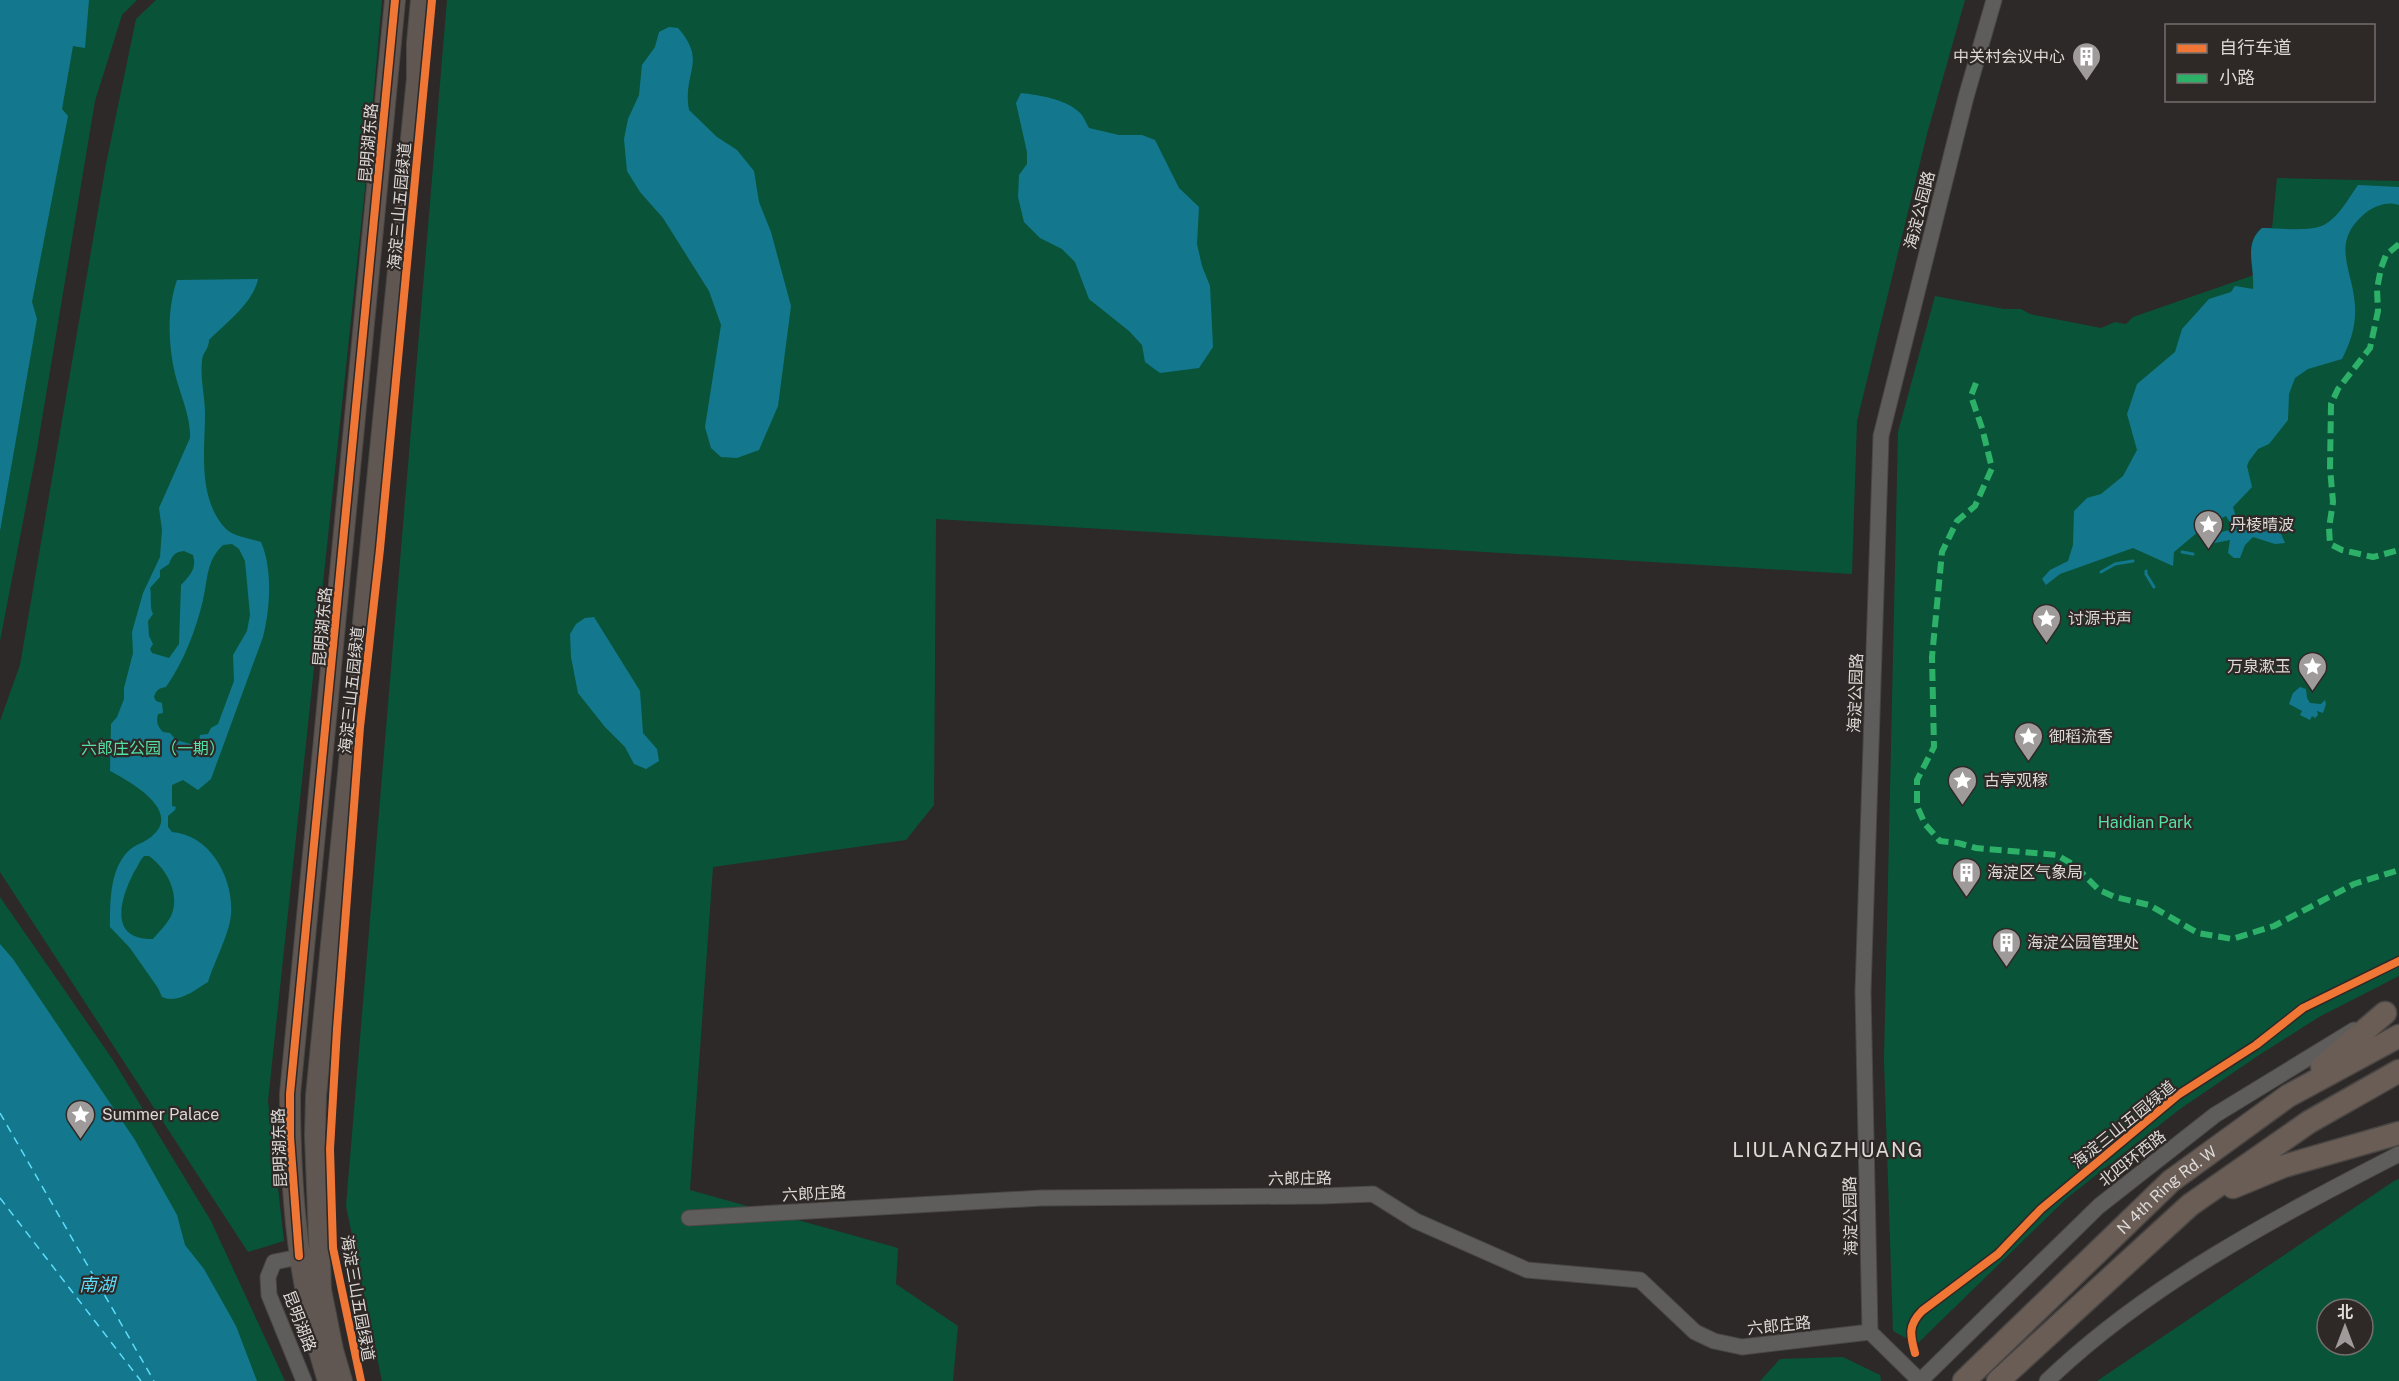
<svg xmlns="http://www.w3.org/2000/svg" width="2399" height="1381" font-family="'Public Sans','Noto Sans SC',sans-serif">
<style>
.green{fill:#095439;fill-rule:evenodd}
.water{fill:#13788d;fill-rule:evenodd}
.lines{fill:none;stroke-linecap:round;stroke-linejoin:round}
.stream{stroke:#13788d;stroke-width:3}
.ferry{stroke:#5cdcfb;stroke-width:1.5;stroke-dasharray:8 6;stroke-linecap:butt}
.minor-casing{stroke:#494644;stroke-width:17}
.major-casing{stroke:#494644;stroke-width:22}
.highway-casing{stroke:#494644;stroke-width:25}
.minor{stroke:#5f5d5c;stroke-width:15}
.major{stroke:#605752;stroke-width:20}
.highway{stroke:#6a5d56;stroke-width:22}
.quiet{stroke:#2db169;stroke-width:6;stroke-dasharray:12 6;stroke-linecap:butt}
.cycleway-casing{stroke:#2e2826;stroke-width:11}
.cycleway{stroke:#f07635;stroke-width:8}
.labels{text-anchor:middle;stroke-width:4.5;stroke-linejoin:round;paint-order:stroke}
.poi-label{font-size:16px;fill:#dcd9d7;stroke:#2e2826;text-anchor:start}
.street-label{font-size:16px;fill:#dcd9d7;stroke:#2e2826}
.park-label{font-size:16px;fill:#54e1a5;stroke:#2e2826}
.water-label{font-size:18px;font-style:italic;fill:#5cdcfb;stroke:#2e2826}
.quarter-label{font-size:20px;letter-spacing:1.5px;fill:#dcd9d7;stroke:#2e2826}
</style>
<rect width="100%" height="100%" fill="#2c2928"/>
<g class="green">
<polygon points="0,0 137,0 122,15 95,101 37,449 0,641"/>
<polygon points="156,0 382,0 367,169 268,1101 284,1241 248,1252 0,872 0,721 20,665 106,164 136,19"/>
<polygon points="447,0 1965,0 1927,134 1857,421 1852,574 936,519 934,805 906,840 713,867 690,1190 898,1248 896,1284 958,1326 953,1381 382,1381 346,1206"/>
<path d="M2277,178L2399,181V976L2319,1017L2259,1055L2180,1109L2067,1198L1917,1344L1893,1331L1884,1060L1898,432L1935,296L2004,309H2021L2030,314L2101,328L2115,322L2126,324L2133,317L2254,275C2251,257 2247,241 2262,228H2272Z"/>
<polygon points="0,897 113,1060 211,1221 285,1381 0,1381"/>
<path d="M2399,1179V1381H2097L2394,1181ZM2327,1309H2363V1345H2327Z"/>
<polygon points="1843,1357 1880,1375 1881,1381 1760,1381 1780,1359"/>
</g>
<g class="water">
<polygon points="0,0 89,0 85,48 73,46 62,109 68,116 32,302 37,319 0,531"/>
<path d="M669,27L678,28C708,62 682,72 689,110L717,137L737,150L754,171L759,202L771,232L791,306L778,406L759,450L737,458L721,457L711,448L705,427L721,325L709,291L663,218L640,192L627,171L624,139L628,119L639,95L642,65L655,47L659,32Z"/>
<path d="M1021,93C1039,95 1065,99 1079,112C1083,115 1086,123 1089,128L1119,135H1142L1155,140L1179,188L1199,207L1197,244L1202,266L1210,286L1213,347L1199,368L1160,373L1145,362L1142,345L1129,331L1089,299L1075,262L1062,249L1040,238L1024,222L1018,197L1019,175L1027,164V152L1016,103Z"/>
<path d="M2358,185L2399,187V205C2389,201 2377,205 2368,211C2328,242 2353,268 2355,306C2356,326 2351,341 2342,359L2308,369L2295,378L2289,394L2288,420L2269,444L2258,449L2249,461L2247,466L2252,487L2233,507L2239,527L2256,519H2265L2281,534L2285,543L2275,544L2253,537L2245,545L2240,558H2234L2228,553L2230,540L2210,544L2211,529L2222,532L2229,530L2232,533L2231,524L2226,516L2205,526L2174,552L2173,566L2133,548L2060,574L2046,585L2042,579L2050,570L2068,561L2073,545L2074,511L2087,498L2101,494L2123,476L2137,450L2127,414L2137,384L2175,352L2182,329L2209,299L2231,292L2235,286L2253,289C2255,267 2243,244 2262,228C2278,228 2310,232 2324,225C2339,217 2348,199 2358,185Z"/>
<path d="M258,279C253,303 226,323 209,340C209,349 202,353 202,361C200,379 205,396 205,413C205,450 197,499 226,529C234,537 250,538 261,542C273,570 270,609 263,637L211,779L198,790L183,780L172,785V806L176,807L175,810L168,816V827L172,832C211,835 234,879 231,915C229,935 214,962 208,982C195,990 178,1004 162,997L158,988L130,948L110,927C110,905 110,877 122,859C132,844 139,846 151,837C184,811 129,781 110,771L111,724L117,717L124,699V688L133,653L132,632L143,593L160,557L162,530L159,508L190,438C191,417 180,394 175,374C168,344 167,309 177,280ZM232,544L239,549L245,561L250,615L247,631L233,655L234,681L218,724L211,728L208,734L200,735L199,742L194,745L176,740L170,733L163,732C157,726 156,721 158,714L163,713L162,703L156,701L154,697C156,690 159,688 166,687C184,661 196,630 203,600C208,579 206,561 223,545ZM184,551L193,555C197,569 190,575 181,585L179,644L169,658L152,653L150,649L153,644L149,636L148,621L153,614C149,606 152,596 150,588L160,577V570L169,564C172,556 174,552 184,551ZM144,856H149C166,868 181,894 171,916C167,924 159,932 153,939C108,940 120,899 134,872C138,867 139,861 144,856Z"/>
<polygon points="594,617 640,691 643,733 657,749 659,761 646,769 634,764 625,747 605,727 578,693 571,657 570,634 576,624 585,618"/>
<polygon points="2300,687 2306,689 2307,698 2310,703 2321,704 2325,700 2326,704 2323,713 2317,711 2318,715 2315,718 2312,716 2310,720 2300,715 2302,711 2289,704 2293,693"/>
<polygon points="0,944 13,959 135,1140 177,1215 185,1245 204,1269 236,1326 257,1381 0,1381"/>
</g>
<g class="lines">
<g class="stream">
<polyline points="2182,552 2193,554"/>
<polyline points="2146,571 2146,574 2154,587"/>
<polyline points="2101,572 2115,564 2133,561"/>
</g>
<g class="ferry">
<polyline points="0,1113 154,1381"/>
<polyline points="0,1198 141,1381"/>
</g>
<defs>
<g id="minor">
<polyline points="689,1218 1041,1198 1323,1196 1373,1194 1416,1221 1527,1270 1640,1280 1695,1332 1714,1341 1742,1347 1870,1332"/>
<polyline points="304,1381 269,1295 268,1277 274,1262 309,1255"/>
<polyline points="1920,1381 1870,1332 1863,992 1881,436 1966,97 1994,0"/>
<polyline points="1920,1381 2099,1206 2215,1115 2354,1030"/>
<path d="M2047,1381C2148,1284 2275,1218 2399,1154"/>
</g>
<g id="major">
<path d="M328,1381C298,1288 290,1191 290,1094L395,0"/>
<polyline points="342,1381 333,1350 321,1290 315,1136 316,1096 417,78 417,43 421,0"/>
</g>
<g id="highway">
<polyline points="2322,1067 2385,1013"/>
<polyline points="2233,1187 2284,1166 2399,1133"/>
<path id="s1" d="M1964,1381L2171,1181L2288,1096L2399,1036"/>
<polyline points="1998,1381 2190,1205 2309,1122 2399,1071"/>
</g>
</defs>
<use href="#minor" class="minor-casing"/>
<use href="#major" class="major-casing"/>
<use href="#highway" class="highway-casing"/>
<use href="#minor" class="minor"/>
<use href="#major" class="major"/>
<use href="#highway" class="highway"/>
<g class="quiet">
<polyline points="2399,244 2386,255 2381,268 2377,289 2378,311 2370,348 2338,389 2331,404 2330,468 2333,502 2329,528 2330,544 2342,550 2373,557 2399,550"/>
<polyline points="1976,383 1971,396 1982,428 1992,468 1975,506 1957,521 1942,552 1932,657 1934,747 1917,780 1917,806 1925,824 1940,841 1958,843 1976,848 2057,855 2074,865 2099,890 2115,897 2149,905 2198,933 2232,939 2274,926 2354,884 2399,870"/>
</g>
<defs>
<g id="cycleway">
<polyline points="299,1256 290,1137 290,1094 395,0"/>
<path d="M1915,1353C1910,1335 1908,1325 1922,1311L1998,1254L2041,1209L2178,1095L2256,1045L2303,1008L2399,961"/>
<polyline points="361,1381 333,1248 330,1149 337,1029 360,727 380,549 432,0"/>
</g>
</defs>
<use href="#cycleway" class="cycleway-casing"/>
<use href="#cycleway" class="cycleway"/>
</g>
<defs>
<symbol id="building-pin" viewBox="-11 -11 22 30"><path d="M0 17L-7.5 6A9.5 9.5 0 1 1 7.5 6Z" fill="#9e9b9a" stroke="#2e2826"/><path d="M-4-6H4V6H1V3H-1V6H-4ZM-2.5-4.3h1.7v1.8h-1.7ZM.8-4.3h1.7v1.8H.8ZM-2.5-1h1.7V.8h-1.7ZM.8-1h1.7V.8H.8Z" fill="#fff"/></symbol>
<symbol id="sight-pin" viewBox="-11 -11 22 30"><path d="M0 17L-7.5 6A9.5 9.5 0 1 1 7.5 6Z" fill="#9e9b9a" stroke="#2e2826"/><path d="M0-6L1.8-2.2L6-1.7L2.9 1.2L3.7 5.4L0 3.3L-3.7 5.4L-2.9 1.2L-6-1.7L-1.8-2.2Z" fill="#fff"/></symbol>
</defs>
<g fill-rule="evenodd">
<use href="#building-pin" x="2070" y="40" width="33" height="45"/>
<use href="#sight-pin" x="2192" y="508" width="33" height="45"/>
<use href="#sight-pin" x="2030" y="602" width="33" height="45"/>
<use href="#sight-pin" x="2296" y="650" width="33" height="45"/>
<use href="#sight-pin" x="2012" y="720" width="33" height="45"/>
<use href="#sight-pin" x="1946" y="764" width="33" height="45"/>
<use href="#building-pin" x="1950" y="856" width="33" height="45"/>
<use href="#building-pin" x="1990" y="926" width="33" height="45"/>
<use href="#sight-pin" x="64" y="1098" width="33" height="45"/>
</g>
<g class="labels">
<g class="poi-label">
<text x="2065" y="62" text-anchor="end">中关村会议中心</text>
<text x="2230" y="530">丹棱晴波</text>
<text x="2068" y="624">讨源书声</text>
<text x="2291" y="672" text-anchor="end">万泉漱玉</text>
<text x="2049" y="742">御稻流香</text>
<text x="1984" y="786">古亭观稼</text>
<text x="1987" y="878">海淀区气象局</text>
<text x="2027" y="948">海淀公园管理处</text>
<text x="102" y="1120">Summer Palace</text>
</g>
<g class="street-label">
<text transform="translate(368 143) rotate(-85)" y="6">昆明湖东路</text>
<text transform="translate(399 206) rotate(-85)" y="6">海淀三山五园绿道</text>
<text transform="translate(1919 210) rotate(-76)" y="6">海淀公园路</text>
<text transform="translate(322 627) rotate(-85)" y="6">昆明湖东路</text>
<text transform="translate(351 690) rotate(-84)" y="6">海淀三山五园绿道</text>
<text transform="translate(1855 693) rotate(-88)" y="6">海淀公园路</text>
<text transform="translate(2123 1124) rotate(-39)" y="6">海淀三山五园绿道</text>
<text transform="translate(279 1148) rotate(-92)" y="6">昆明湖东路</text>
<text transform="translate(2132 1158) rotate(-38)" y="6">北四环西路</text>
<text transform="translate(1300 1178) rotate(-1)" y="6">六郎庄路</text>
<text dy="6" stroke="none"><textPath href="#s1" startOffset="279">N 4th Ring Rd. W</textPath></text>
<text transform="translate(814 1193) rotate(-3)" y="6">六郎庄路</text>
<text transform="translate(1850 1216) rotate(-91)" y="6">海淀公园路</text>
<text transform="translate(358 1298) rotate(80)" y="6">海淀三山五园绿道</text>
<text transform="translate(300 1321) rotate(69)" y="6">昆明湖路</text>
<text transform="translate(1779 1325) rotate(-6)" y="6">六郎庄路</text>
</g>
<g class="park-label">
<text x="153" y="754">六郎庄公园（一期）</text>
<text x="2145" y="828">Haidian Park</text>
</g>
<g class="water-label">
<text x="97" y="1291">南湖</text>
</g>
<g class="quarter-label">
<text x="1828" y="1157">LIULANGZHUANG</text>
</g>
</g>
<rect x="2165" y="24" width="210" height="78" fill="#2e2826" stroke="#746f6d" stroke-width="1.5"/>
<rect x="2177" y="44" width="30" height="9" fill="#f07635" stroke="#746f6d" stroke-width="1.5"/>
<text x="2219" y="54" font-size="18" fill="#dcd9d7">自行车道</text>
<rect x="2177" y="74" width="30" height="9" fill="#2db169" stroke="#746f6d" stroke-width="1.5"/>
<text x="2219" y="84" font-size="18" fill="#dcd9d7">小路</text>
<g transform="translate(2345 1327)"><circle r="28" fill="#2e2826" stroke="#746f6d" stroke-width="1.5"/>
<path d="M0-4.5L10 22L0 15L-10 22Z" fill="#9e9b9a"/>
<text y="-9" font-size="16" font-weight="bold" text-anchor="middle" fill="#dcd9d7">北</text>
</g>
</svg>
